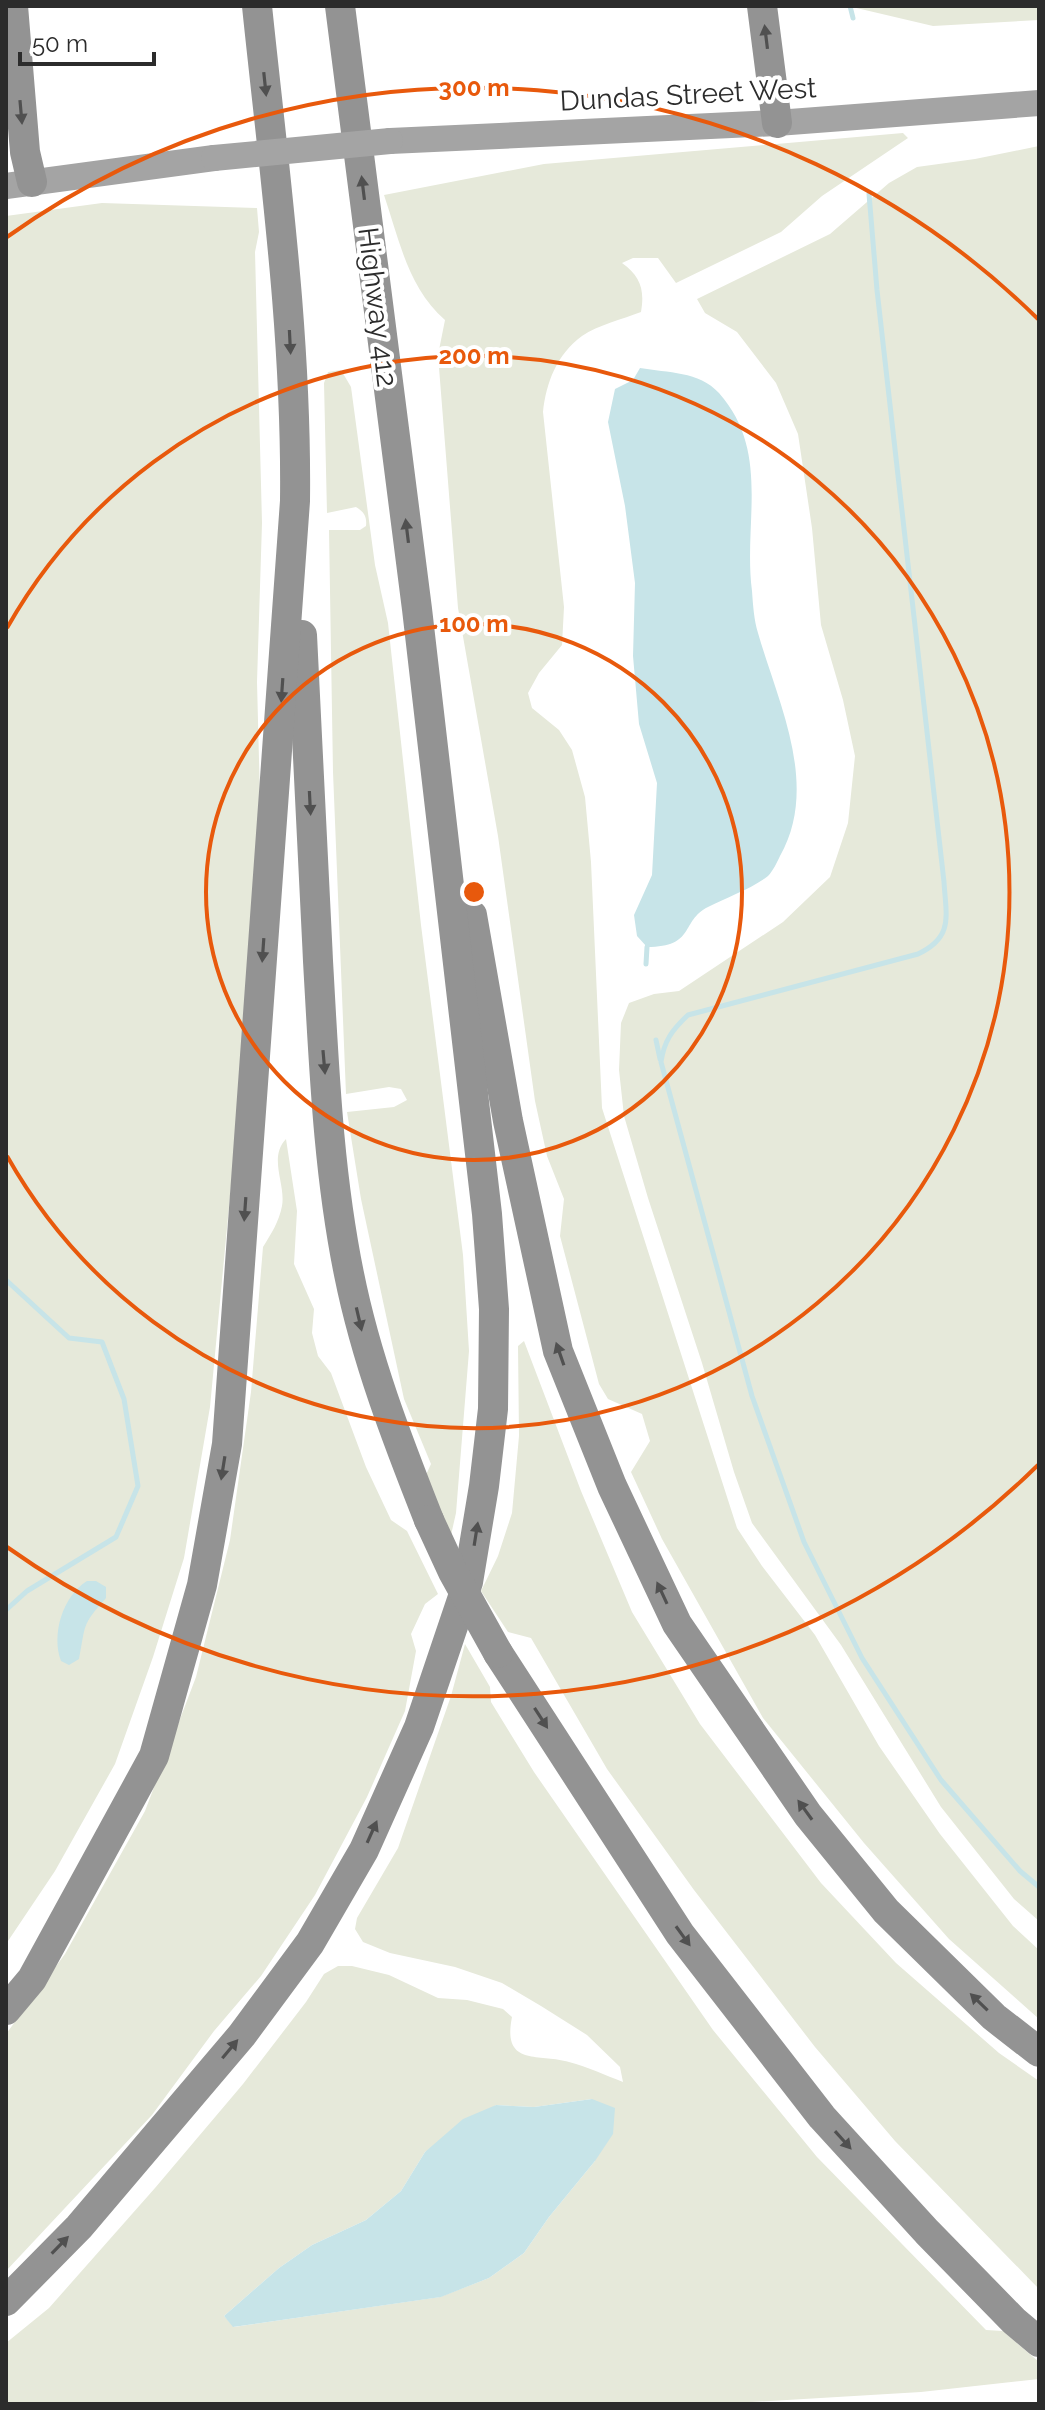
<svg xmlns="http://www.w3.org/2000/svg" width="1045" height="2410" font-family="Raleway,sans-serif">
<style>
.green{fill:#e6e9da;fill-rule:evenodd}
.water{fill:#c7e4e8}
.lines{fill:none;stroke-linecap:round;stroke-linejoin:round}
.stream{stroke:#c7e4e8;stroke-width:5}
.major{stroke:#a4a4a4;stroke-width:26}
.highway{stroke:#939393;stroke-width:30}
.major-bridge{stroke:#a4a4a4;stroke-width:26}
.highway-bridge{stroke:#939393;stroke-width:30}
.oneway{fill:#505050}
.ring{fill:none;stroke:#e8590c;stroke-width:4}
.labels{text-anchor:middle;stroke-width:8;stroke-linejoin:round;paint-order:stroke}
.street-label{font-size:28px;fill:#2c2c2c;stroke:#fff}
.centre{fill:#e8590c;stroke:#fff;stroke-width:4}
.ring-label{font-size:24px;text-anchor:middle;font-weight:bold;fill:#e8590c;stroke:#fff;stroke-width:8;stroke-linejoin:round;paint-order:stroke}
</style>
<rect width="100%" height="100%" fill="#fff"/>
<g class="green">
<polygon points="848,6 1039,6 1039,20 933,26"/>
<path d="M903,133L908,138L822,196L781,232L676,283L658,258H633L622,263C640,276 645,289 641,312C623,319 598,325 582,336C557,354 546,383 543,412L564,607L562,645L539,673L528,693L532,708L559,730L572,750L585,797L591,862L602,1108L737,1528L762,1566L815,1635L879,1746L940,1834L1013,1926L1039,1950V2019L949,1939L864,1843L763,1718L662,1539L631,1472L650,1441L642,1414L608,1399L599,1384L560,1236L564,1199L547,1156L535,1101L498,836L458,608L438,355L445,320C408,288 399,239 384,195L544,164Z"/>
<polygon points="1039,146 1039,1921 1014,1899 941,1807 841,1645 752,1523 734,1472 702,1363 648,1198 624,1116 619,1070 621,1023 629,1003 654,994 679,991 783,922 830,877 848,823 855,756 843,700 821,625 812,528 798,434 776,383 737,332 705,313 697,299 830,234 889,183 917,167 975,159"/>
<polygon points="102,203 257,208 259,232 255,252 262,523 257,682 260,798 247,1017 210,1407 184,1558 153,1657 115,1764 55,1871 6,1944 6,216"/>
<path d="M341,370L351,387L375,565L388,623L421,925L463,1255L469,1351L456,1513L451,1535L425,1477L431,1464L404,1399L361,1199L347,1112L394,1107L407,1100L401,1089L389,1087L346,1094L333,772L329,530H360L366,526C367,516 364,512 356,507L327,513L324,383L328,372Z"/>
<path d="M286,1139L297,1211L294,1264L314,1309L312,1333L318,1356L331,1373L366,1467L391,1520L407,1531L438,1594L425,1604L411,1634L416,1651L405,1711L367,1797L315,1895L261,1976L214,2031L152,2115L6,2271V2034L65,1954L145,1811L196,1677L230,1540L251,1392L263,1247C271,1234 279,1222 282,1206C286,1184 268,1158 286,1139Z"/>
<polygon points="524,1341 581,1491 632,1612 700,1724 821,1883 896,1963 999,2053 1039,2081 1039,2289 895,2141 815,2047 694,1890 607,1769 531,1638 508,1632 481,1591 498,1556 512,1513 519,1436 518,1346"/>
<path d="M465,1644L490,1687L491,1702L534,1772L713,2030L817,2157L986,2330L1003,2331L1039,2362V2379L921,2392L719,2404H6V2343L49,2308L155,2188L243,2084L306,2002L324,1974L338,1966H352L389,1975L438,1998L467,2000L503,2009L512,2017C502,2067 538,2053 569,2062C588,2067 605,2075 623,2082L620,2067L587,2035L541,2006L502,1983L455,1967L390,1953L363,1942L355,1929L357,1918L398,1848L451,1696ZM592,2099L595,2161L549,2217L524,2253L489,2278L440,2297L234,2327L224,2316L279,2268L312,2245L366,2220L401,2191L425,2152L496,2105L534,2107Z"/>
</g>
<g class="water">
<path d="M640,368C668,373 699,371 719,393C771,452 743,522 752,591C753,605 754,620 758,633C778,703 820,785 780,856C777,862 773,871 768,876C751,889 727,897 708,907C680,921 696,947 647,947L637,936L634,915L652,875L657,783L639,724L633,656L635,583L625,506L608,422L615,389L633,380Z"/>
<path d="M87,1581H96L106,1587V1598C81,1626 86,1624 79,1659L69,1665L61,1661C51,1634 63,1596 87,1581Z"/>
<polygon points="592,2099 615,2108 613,2134 595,2161 549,2217 524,2253 489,2278 441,2297 233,2327 224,2316 279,2268 312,2245 366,2220 401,2191 425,2152 463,2119 496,2105 534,2107"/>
</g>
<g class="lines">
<g class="stream">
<polyline points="850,6 853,18"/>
<path d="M869,194L877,290L944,882C946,916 954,937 918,954L688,1015C672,1030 664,1041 661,1062L752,1396L804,1542L862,1658L941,1780L1020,1871L1039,1887"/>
<polyline points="646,964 647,947"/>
<polyline points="656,1040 660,1059"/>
<polyline points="6,1280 69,1338 102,1342 124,1399 138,1486 116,1537 27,1591 6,1610"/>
</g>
<g class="major">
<polyline points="390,141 777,123 1039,103"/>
<polyline points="6,186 214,158"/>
</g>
<g class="highway">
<polyline points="13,6 25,152 32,182"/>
<polyline points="762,6 777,123"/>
<path d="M302,635C307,743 313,852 318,961C324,1065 328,1171 349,1274C366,1359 397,1439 429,1520"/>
<polyline points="472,915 508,1121 558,1351 612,1486 677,1624 808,1815 886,1911 994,2017 1039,2052"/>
<polyline points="498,1653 680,1934 822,2117 927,2232 1014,2321 1039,2342"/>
<path d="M6,2010L32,1979L154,1756L202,1585L227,1444L295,501C297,335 274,170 257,6"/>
<polyline points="6,2301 79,2227 242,2035 310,1943 364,1850 419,1727 468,1582 484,1486 493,1409 494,1309 487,1214 417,609 340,6"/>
</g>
<polyline class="major-bridge" points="214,158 390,141"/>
<polyline class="highway-bridge" points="429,1520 453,1572 498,1653"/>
</g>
<defs><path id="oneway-solid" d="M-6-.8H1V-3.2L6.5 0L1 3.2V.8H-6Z" transform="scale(2)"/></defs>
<g class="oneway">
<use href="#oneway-solid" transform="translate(766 37) rotate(-97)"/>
<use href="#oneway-solid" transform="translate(265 84) rotate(84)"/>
<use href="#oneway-solid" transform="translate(21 112) rotate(85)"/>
<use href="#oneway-solid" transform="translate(363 188) rotate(-97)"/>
<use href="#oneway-solid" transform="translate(290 342) rotate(87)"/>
<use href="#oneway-solid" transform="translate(407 531) rotate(-97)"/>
<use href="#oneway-solid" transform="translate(282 690) rotate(94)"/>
<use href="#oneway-solid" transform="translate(310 803) rotate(87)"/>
<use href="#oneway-solid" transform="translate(263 950) rotate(94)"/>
<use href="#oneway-solid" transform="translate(324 1062) rotate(85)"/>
<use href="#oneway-solid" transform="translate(245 1209) rotate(94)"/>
<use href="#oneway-solid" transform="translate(359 1319) rotate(77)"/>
<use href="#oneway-solid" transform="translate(560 1354) rotate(-109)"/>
<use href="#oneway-solid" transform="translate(223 1468) rotate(99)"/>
<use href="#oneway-solid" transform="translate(476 1534) rotate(-81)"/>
<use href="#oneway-solid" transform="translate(662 1593) rotate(-115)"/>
<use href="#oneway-solid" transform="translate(541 1718) rotate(57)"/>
<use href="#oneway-solid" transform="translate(805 1810) rotate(-126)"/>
<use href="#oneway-solid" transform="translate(372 1832) rotate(-66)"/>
<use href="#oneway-solid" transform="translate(683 1936) rotate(54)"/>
<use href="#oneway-solid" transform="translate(979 2002) rotate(-136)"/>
<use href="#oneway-solid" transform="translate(230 2049) rotate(-50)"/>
<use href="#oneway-solid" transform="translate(843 2140) rotate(48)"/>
<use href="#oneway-solid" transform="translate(60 2245) rotate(-46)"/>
</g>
<g class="ring">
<circle cx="474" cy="892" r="268"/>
<path d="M7 628A536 536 0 1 1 7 1156"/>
<path d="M1038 1465A804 804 0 0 1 7 1547M7 237A804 804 0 0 1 1038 319"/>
</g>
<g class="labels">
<g class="street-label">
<text transform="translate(688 94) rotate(-3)" y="10">Dundas Street West</text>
<text transform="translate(378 307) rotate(83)" y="10">Highway 412</text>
</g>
</g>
<circle cx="474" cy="892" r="12" class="centre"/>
<g class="ring-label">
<text x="474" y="96">300 m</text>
<text x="474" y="364">200 m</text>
<text x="474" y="632">100 m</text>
</g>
<rect width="1045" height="2410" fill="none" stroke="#2c2c2c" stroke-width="16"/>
<path d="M20 52v12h134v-12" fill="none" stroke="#2c2c2c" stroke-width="4"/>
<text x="32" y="52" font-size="24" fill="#2c2c2c" stroke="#ffffff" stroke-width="6" paint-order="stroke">50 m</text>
</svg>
